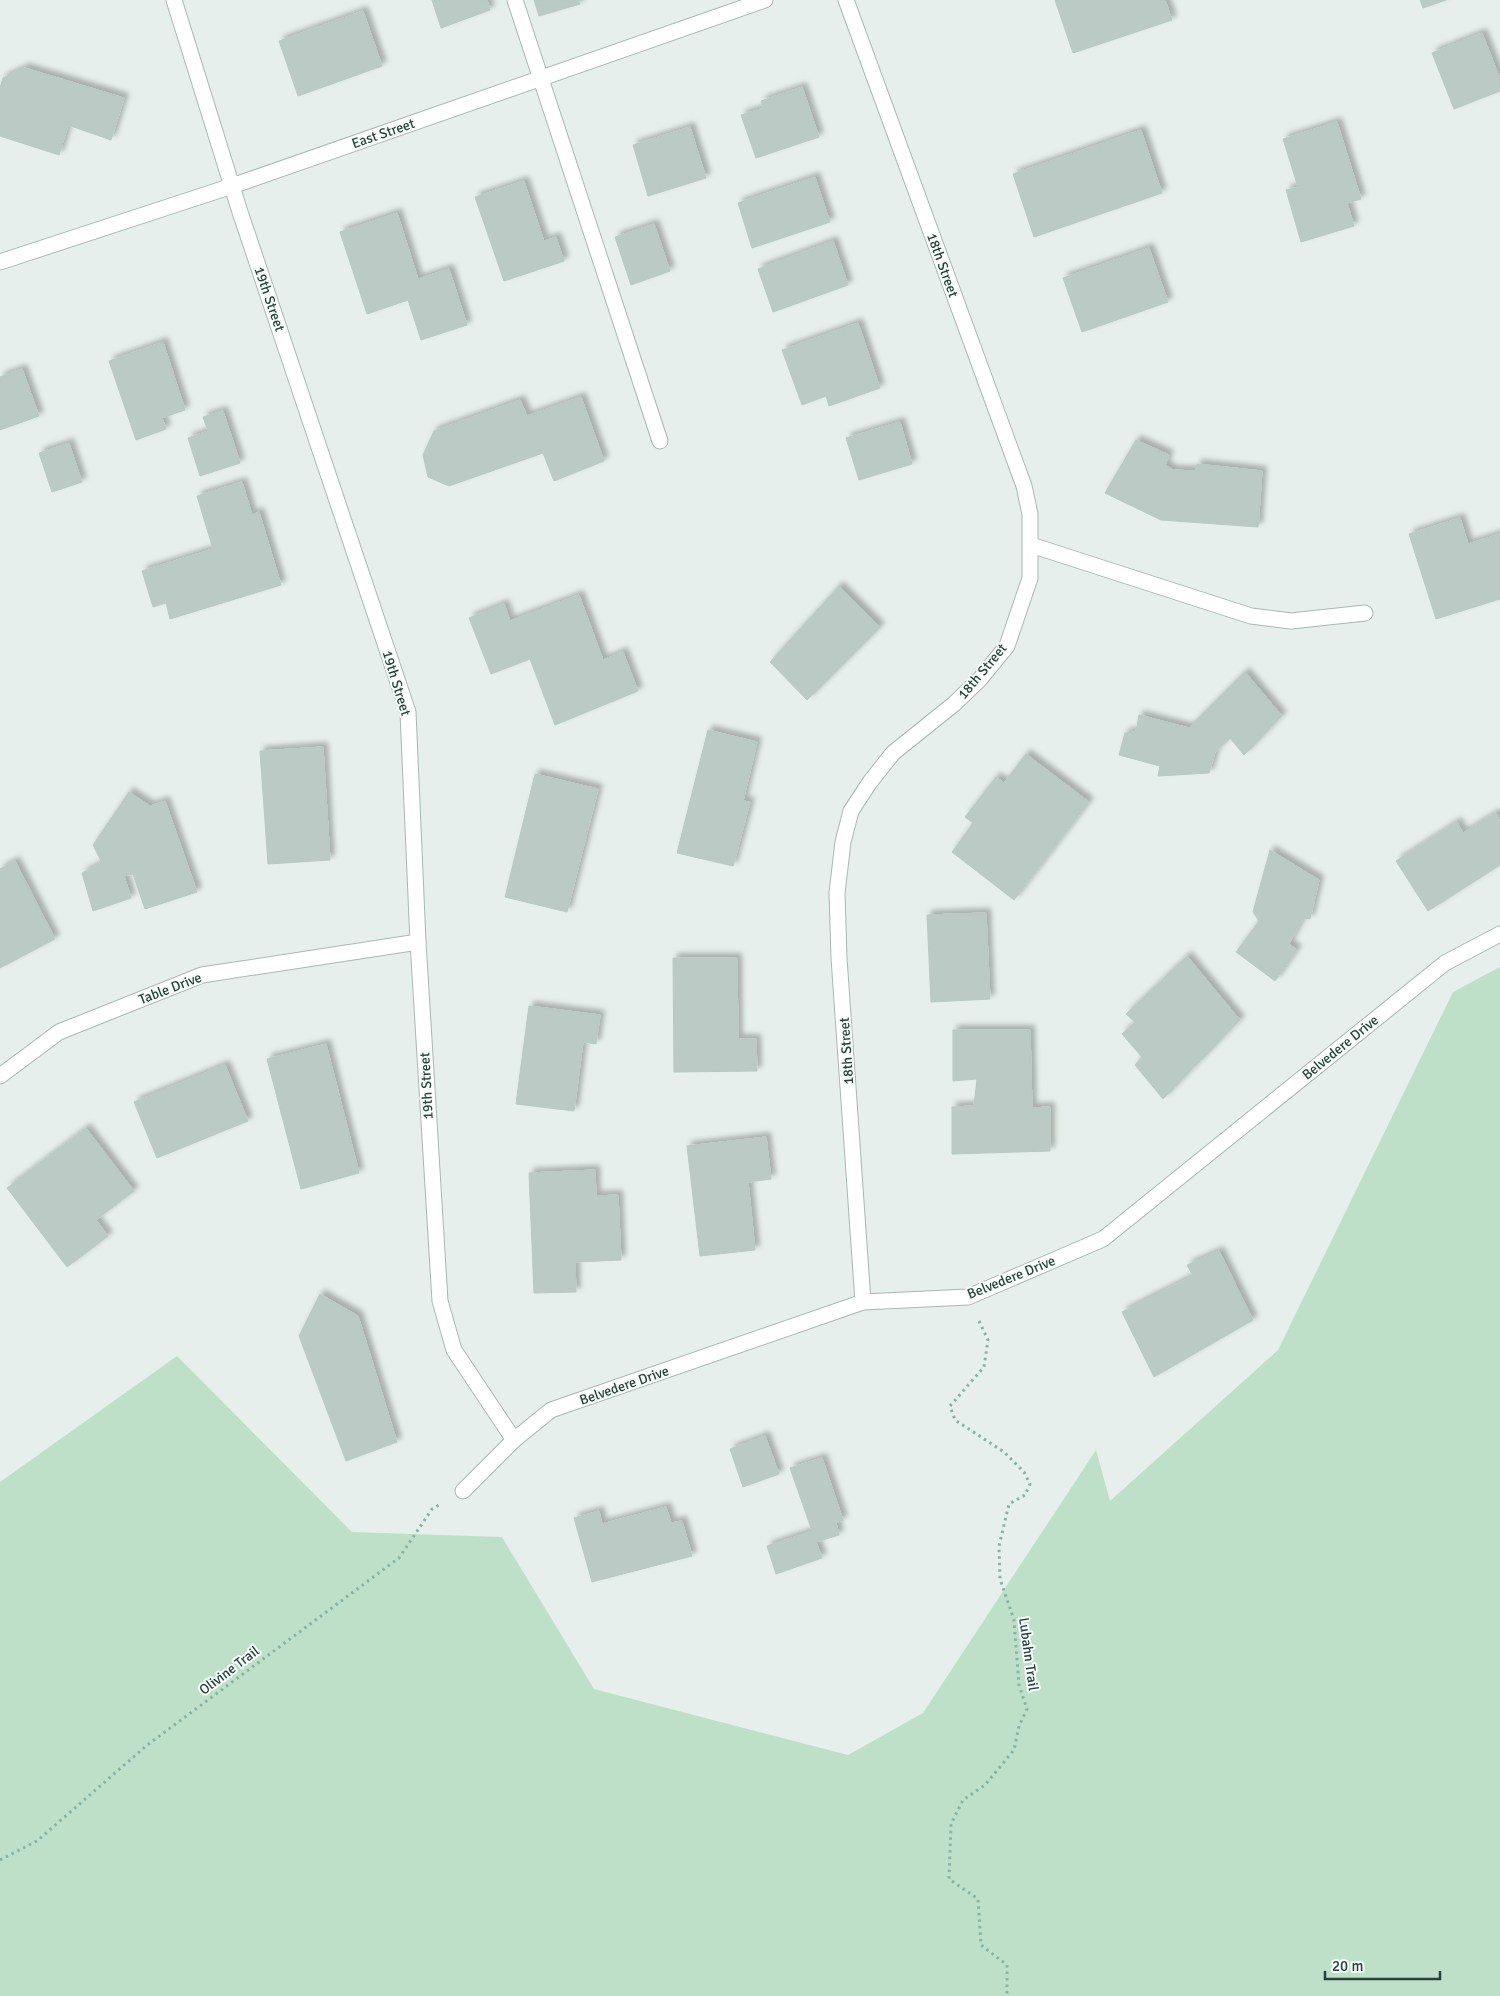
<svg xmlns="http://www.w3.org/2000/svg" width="1500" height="1996" font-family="Signika,sans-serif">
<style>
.green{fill:#bfe0c8}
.building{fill:#bbcac4;stroke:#b8c9c2;filter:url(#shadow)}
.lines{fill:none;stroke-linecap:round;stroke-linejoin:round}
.minor-casing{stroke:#a8b8b2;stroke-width:17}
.path{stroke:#86b3a5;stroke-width:3;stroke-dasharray:2.5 4;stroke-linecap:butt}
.minor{stroke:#fff;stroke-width:15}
.labels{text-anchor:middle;stroke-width:4;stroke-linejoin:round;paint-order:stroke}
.street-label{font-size:14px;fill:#24423a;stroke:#f7fbf9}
</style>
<defs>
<filter id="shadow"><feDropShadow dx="4.5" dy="-4.5" stdDeviation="2.5" flood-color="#0004"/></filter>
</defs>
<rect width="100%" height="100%" fill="#e6efeb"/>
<polygon class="green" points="1500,967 1500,1996 0,1996 0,1482 177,1356 352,1532 502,1537 594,1689 848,1755 923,1713 1096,1450 1110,1501 1278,1350 1453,992"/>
<g class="building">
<polygon points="432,0 487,0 490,10 441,28"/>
<polygon points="534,0 578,0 580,4 539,16"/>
<polygon points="1055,0 1165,0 1172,20 1073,53"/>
<polygon points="1420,0 1446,0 1423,8"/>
<polygon points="363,11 382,66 298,96 279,41"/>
<polygon points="1482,33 1500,79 1500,91 1454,109 1432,53"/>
<polygon points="25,68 124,98 111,140 68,125 59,155 0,136 0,88 3,78"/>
<polygon points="802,87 819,137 756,158 741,115 764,108 761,101"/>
<polygon points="1337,122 1361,199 1347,203 1354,226 1301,242 1286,190 1298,187 1283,139"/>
<polygon points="690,127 706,178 648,196 633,145"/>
<polygon points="1141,130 1162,193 1034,237 1013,174"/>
<polygon points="815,177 830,222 752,248 738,203"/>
<polygon points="524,181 544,241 556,237 564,261 504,281 475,197"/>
<polygon points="397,213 418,279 449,269 467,325 421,340 408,300 367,314 340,232"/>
<polygon points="654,224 670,271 631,285 615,237"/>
<polygon points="833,241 848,285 773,312 758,269"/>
<polygon points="1149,248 1168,302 1082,332 1063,278"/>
<polygon points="858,323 880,388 829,406 826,396 802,405 782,350"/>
<polygon points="163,342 185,410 162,418 166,429 136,440 109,361"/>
<polygon points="22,369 39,416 0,430 0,377"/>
<polygon points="581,397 604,461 554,481 543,453 449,486 428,477 423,455 434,431 520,400 527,416"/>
<polygon points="223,411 240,463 200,476 188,438 208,431 203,417"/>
<polygon points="900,422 912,464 859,480 846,438"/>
<polygon points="1136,440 1169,455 1165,465 1173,470 1196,471 1197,464 1262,471 1258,527 1161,520 1105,493"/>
<polygon points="69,443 82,482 52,492 39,453"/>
<polygon points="242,482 252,515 259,512 281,585 170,619 166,603 153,607 142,571 213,549 197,496"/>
<polygon points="1460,518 1468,544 1500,534 1500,599 1436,619 1409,534"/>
<polygon points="839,586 880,627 807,700 770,662"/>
<polygon points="579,595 603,660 623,652 638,691 555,725 530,659 491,674 469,618 504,604 510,621"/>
<polygon points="1245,672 1282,716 1244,755 1230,738 1215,752 1209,773 1158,776 1160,766 1119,755 1125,733 1136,732 1139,715 1189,728"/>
<polygon points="708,730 757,742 743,801 750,802 733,866 677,853"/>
<polygon points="323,747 330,860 268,864 260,751"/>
<polygon points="1026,754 1089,802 1014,900 952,852 973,823 965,817 996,777 1004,783"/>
<polygon points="535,774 598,789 567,912 505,897"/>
<polygon points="129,792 150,806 165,801 197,892 145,909 133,874 124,876 131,898 93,911 82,873 102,863 93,845"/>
<polygon points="1496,813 1500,819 1500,865 1428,911 1396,861 1457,822 1463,833"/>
<polygon points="1270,850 1319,880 1310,919 1303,918 1289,944 1297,950 1275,981 1236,952 1259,921 1253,912"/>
<polygon points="15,861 55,939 0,968 0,869"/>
<polygon points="986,913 990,999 931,1002 927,915"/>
<polygon points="1187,956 1240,1020 1163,1099 1135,1065 1142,1057 1122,1034 1135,1022 1126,1014"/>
<polygon points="673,958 737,958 738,1039 756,1039 757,1071 674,1072"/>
<polygon points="529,1006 600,1015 596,1044 583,1042 574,1111 516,1104"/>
<polygon points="953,1030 1030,1030 1032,1108 1050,1107 1050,1151 952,1154 952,1107 974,1106 977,1079 953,1081"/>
<polygon points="326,1044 359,1173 301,1189 267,1059"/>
<polygon points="225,1065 248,1121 157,1158 134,1102"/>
<polygon points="86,1128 134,1191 96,1220 108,1236 67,1267 7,1188"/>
<polygon points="766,1137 771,1179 748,1182 755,1250 700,1256 687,1146"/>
<polygon points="595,1170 596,1196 618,1195 621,1260 575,1262 576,1292 534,1293 529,1173"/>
<polygon points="1219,1251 1253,1320 1154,1377 1122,1312 1193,1276 1187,1265"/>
<polygon points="320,1294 358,1316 397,1442 346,1461 299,1336"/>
<polygon points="765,1436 779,1474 743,1487 730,1449"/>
<polygon points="822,1458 843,1520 836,1523 839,1535 816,1542 822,1558 776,1574 767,1546 812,1531 790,1468"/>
<polygon points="666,1507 671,1523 682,1521 692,1556 592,1582 574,1518 599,1511 602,1524"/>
</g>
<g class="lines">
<defs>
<g id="minor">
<polyline points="174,0 240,212 408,712 418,942 440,1301 454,1350 514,1440"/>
<polyline points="515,0 660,441"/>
<polyline points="846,0 1024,486 1030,514 1030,578 1007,646 980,679 954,704 893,753 870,782 851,811 843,842 837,893 839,958 863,1302"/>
<polyline points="0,262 232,186 765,0"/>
<polyline points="1031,545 1251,616 1291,621 1365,613"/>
<polyline points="0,1076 59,1032 202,975 418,942"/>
<polyline points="463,1491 514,1440 551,1410 863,1302 968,1297 1103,1239 1445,963 1500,934"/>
</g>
</defs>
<use href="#minor" class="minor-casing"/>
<g class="path">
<polyline points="979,1321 988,1340 984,1367 950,1406 955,1420 1004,1452 1024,1472 1030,1484 1025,1495 1009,1504 999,1546 1000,1579 1014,1620 1019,1685 1027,1709 1019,1726 1014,1750 985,1785 963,1800 951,1824 949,1879 978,1899 981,1945 1007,1965 1007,1996"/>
<polyline points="0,1860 37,1841 146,1746 399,1558 432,1509 439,1505"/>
</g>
<use href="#minor" class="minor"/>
</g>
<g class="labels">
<g class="street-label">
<text transform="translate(383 133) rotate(-19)" y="5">East Street</text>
<text transform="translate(943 265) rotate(70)" y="5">18th Street</text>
<text transform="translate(270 299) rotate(71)" y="5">19th Street</text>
<text transform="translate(982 671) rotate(-50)" y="5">18th Street</text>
<text transform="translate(397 683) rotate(73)" y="5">19th Street</text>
<text transform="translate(170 988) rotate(-21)" y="5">Table Drive</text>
<text transform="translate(1340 1047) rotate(-39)" y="5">Belvedere Drive</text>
<text transform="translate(846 1051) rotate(-94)" y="5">18th Street</text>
<text transform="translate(426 1086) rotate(-93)" y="5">19th Street</text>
<text transform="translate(1011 1277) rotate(-22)" y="5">Belvedere Drive</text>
<text transform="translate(624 1385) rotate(-19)" y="5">Belvedere Drive</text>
<text transform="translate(1029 1654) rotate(82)" y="5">Lubahn Trail</text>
<text transform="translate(229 1670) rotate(-37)" y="5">Olivine Trail</text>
</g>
</g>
<path d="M1325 1971v8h115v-8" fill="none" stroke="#24423a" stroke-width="2.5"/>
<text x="1332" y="1971" font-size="15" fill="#24423a" stroke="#f7fbf9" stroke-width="4" paint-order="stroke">20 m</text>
</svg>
